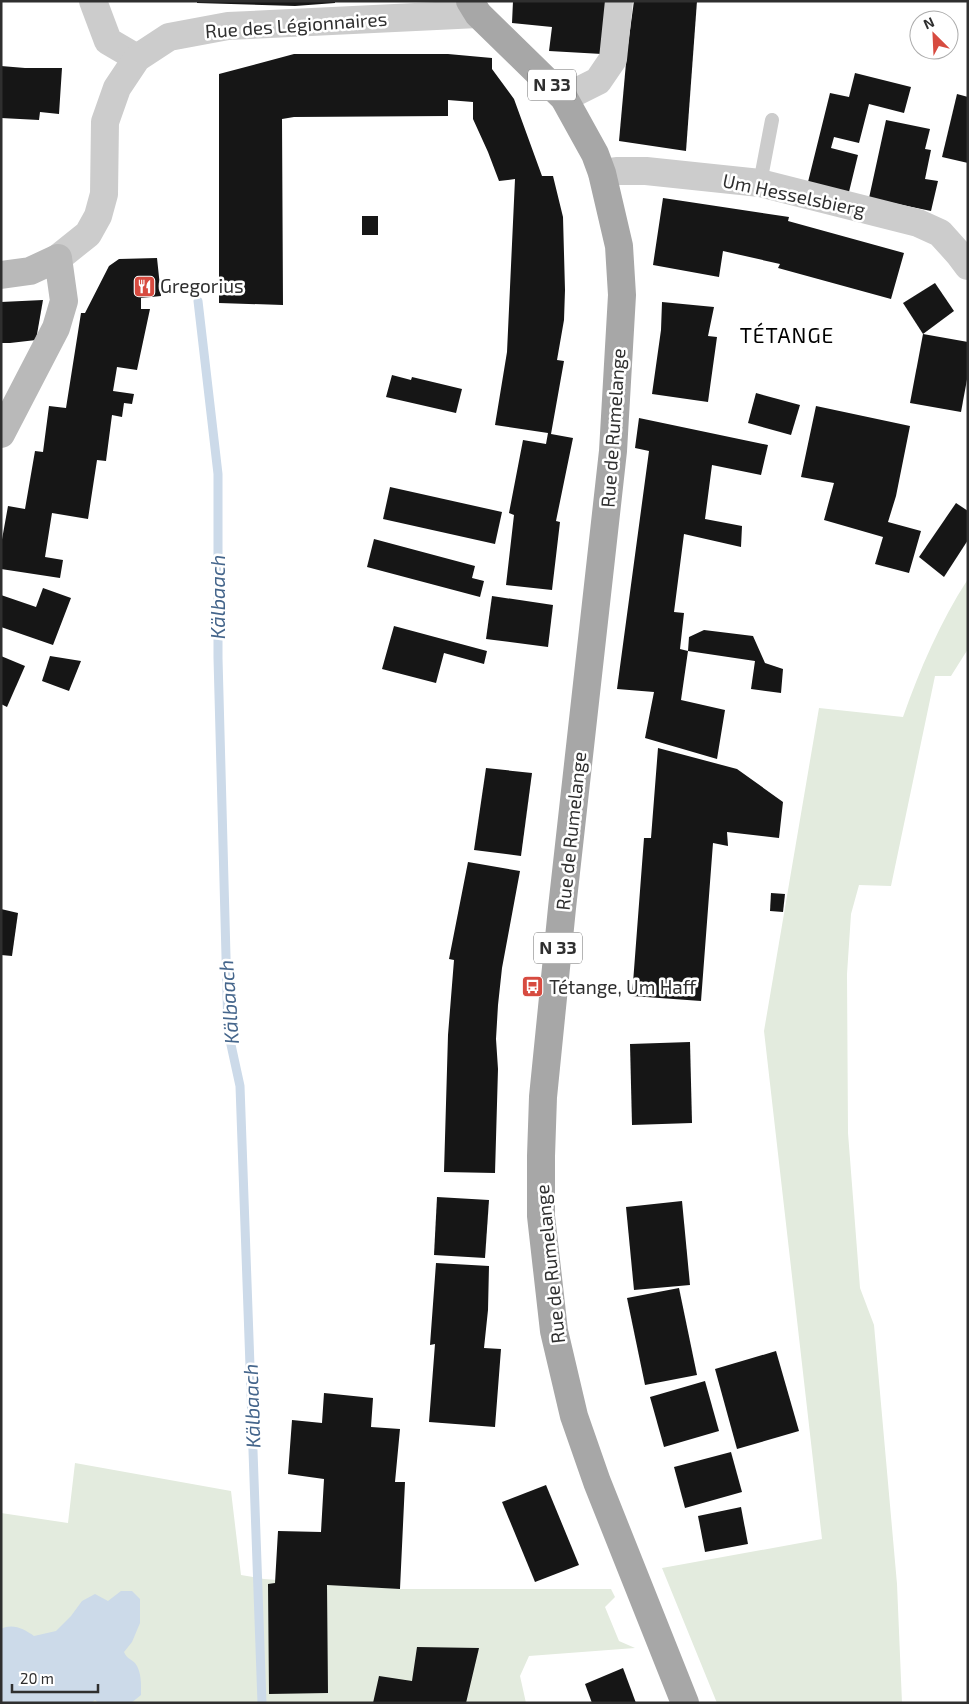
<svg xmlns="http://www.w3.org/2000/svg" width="969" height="1704" font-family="'Exo 2',sans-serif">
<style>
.green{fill:#e3ebde}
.water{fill:#ccdae9}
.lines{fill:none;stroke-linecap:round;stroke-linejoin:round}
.stream{stroke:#ccdae9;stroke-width:9}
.building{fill:#161616}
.lane{stroke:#ccc;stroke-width:14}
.street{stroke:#ccc;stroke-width:28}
.secondary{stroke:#b9b9b9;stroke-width:28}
.primary{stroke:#a7a7a7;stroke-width:28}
.labels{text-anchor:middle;stroke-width:5;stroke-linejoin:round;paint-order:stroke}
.shield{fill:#fff;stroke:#6d6d6d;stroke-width:1}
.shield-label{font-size:18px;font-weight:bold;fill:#2f2f2f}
.street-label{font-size:19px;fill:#2f2f2f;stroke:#fff}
.poi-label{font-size:19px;fill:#2f2f2f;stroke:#fff;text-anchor:start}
.water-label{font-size:20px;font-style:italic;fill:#44658b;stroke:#fff}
.quarter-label{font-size:21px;letter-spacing:1px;fill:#000;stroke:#fff}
</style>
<rect width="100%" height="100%" fill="#fff"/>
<g class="green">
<path d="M968,579V649L951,676H935L891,886L859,885L851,914L847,974L848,1133L860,1288L874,1325L897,1584L902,1703H717L662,1568L822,1539L764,1031L819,708L903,717C920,669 940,622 968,579Z"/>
<polygon points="75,1463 231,1491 241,1575 264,1579 400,1589 611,1589 615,1597 605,1607 619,1641 635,1648 529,1656 520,1676 526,1703 1,1703 1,1513 68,1523"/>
</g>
<path class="water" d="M121,1591H132L140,1599V1623L132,1642L124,1652C127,1659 130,1658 135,1663C142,1672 141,1685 141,1695L131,1703H99L95,1700L91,1703H4L1,1699V1629C13,1623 24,1629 34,1636L56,1631L71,1616L82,1601L95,1594L108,1601Z"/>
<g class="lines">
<polyline class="stream" points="198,301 218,474 218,658 228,1031 240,1086 262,1703"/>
</g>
<g class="building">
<polygon points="197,1 335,1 335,3 295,6 197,3"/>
<polygon points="513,1 609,1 602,54 549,51 552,27 512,23"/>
<polygon points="634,1 697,1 686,151 619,141 627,52"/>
<polygon points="294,54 448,54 492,58 492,69 514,99 542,176 553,176 563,217 565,290 564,320 557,360 564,361 551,434 573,438 556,521 560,522 552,590 506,585 514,515 509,513 523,440 546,444 548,433 495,425 507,352 515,179 499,181 488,152 473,119 473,102 448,100 448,116 294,117 282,119 283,305 219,303 219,74"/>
<polygon points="1,66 25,68 62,68 59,114 40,112 39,120 1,118"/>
<polygon points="855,73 911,87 904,113 869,104 859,143 834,137 831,148 858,155 848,196 807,186 830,93 849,97"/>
<polygon points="957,94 968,97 968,163 942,157"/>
<polygon points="886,120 930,129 925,149 931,150 925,179 938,181 931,211 869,198"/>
<polygon points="663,198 789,217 788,221 904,253 891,299 778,268 780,264 723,251 719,277 653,265"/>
<rect x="362" y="216" width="16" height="19"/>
<polygon points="157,258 161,296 141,298 141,309 150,309 137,370 117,367 113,391 134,394 132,404 124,403 122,417 112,415 106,461 97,460 88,519 52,513 45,557 63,560 60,578 1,569 1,545 8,506 25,509 35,451 43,452 49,406 66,408 81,313 85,313 109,266 119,259"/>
<polygon points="935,283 954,311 923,334 903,303"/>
<polygon points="43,300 36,340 10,343 1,343 1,302"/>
<polygon points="662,302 714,307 708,336 717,337 708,402 652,394 661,330"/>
<polygon points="923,334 968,342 968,374 961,412 910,403"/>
<polygon points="392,375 411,380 412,377 462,389 456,413 386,397"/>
<polygon points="756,393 800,405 791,435 748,423"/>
<polygon points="816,406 910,426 896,496 888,522 921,531 909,573 875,564 883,537 824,520 834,483 801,477"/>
<polygon points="639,418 768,445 761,475 712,465 705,519 742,526 741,547 684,534 674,612 684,613 680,649 688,651 689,637 704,630 753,636 765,663 783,669 781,693 751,689 755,661 688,651 681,700 725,710 717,759 645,738 654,692 617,689 649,451 635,448"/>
<polygon points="390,487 502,512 495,544 383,519"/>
<polygon points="956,503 968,511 968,540 944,577 919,557"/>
<polygon points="374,539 475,566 472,578 484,581 480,597 367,567"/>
<polygon points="43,588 71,598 53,645 1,627 1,595 36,607"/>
<polygon points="492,596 553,605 548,647 486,639"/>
<polygon points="394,626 487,651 484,664 444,653 436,683 382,669"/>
<polygon points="1,656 25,666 7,707 1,704"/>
<polygon points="50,656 81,661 69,691 42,681"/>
<polygon points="658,748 737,769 783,802 779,838 727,832 728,846 713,843 701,1001 632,996 644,838 651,838"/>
<polygon points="486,768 532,773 521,856 474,850"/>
<polygon points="468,862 520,871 502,968 498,1005 496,1039 498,1069 495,1173 444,1172 448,1035 454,960 449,959"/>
<polygon points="771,893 785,894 783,912 770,911"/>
<polygon points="1,909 18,913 12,956 1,955"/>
<polygon points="690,1042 692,1123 632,1125 630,1044"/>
<polygon points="437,1197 489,1200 485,1258 434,1255"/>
<polygon points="682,1201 690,1285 634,1290 626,1207"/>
<polygon points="436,1263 489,1266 488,1310 484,1348 501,1349 495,1427 429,1422 435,1344 430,1345"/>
<polygon points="679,1288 697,1375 645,1385 627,1298"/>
<polygon points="776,1351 799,1431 737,1449 715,1369"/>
<polygon points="705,1381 719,1431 664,1447 650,1397"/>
<polygon points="324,1393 373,1398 371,1427 400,1429 395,1482 405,1482 400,1589 327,1585 328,1693 269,1694 268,1584 275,1583 278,1531 321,1532 324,1479 288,1474 292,1420 322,1423"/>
<polygon points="731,1452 742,1492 685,1508 674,1467"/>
<polygon points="546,1485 579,1565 535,1582 502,1502"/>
<polygon points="741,1507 748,1544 705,1552 698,1516"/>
<polygon points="417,1647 479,1648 466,1703 373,1703 379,1676 412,1681"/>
<polygon points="623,1668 636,1703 592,1703 585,1684"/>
</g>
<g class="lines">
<polyline class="lane" points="760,183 772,120"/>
<g class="street">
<polyline points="93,1 108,41 137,58"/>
<polyline points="564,98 598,81 613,59 619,1"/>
<polyline points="602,173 618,171 646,171 760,183 918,223 940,233 959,254 968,266"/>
<polyline points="58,258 88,234 98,216 104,194 105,122 117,88 137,58 169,37 228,26 478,14"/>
</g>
<polyline class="secondary" points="1,275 30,271 58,258 64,301 56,328 1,434"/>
<polyline class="primary" points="470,1 478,14 564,98 595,154 602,173 619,246 622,295 613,451 562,908 543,1097 541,1156 541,1216 554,1331 574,1416 597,1482 685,1703"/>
</g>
<defs>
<symbol id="restaurant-square" viewBox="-11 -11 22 22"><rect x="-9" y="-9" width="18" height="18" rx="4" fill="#d74b40" stroke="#fff"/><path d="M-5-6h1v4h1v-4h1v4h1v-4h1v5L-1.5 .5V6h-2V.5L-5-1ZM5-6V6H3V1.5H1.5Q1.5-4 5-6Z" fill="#fff"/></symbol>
<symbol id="bus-square" viewBox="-11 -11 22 22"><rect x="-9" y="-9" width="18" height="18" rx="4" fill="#d74b40" stroke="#fff"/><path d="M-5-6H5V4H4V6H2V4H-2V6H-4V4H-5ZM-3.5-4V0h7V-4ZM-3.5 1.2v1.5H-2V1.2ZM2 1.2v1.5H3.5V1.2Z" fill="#fff"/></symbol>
</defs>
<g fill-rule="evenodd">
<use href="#restaurant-square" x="132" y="274" width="25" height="25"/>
<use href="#bus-square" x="520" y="974" width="25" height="25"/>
</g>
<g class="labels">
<g class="shield">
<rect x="528" y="69.5" width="48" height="31" rx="4"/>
<rect x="534" y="932.5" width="48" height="31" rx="4"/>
</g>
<g class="shield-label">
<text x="552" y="91">N 33</text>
<text x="558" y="954">N 33</text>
</g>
<g class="street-label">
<text transform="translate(296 25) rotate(-4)" y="7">Rue des Légionnaires</text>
<text transform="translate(794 195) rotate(12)" y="7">Um Hesselsbierg</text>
<text transform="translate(613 428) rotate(-86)" y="7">Rue de Rumelange</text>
<text transform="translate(571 831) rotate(-84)" y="7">Rue de Rumelange</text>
<text transform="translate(550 1264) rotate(-96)" y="7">Rue de Rumelange</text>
</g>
<g class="poi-label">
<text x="160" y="293">Gregorius</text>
<text x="549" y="994">Tétange, Um Haff</text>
</g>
<g class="water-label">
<text transform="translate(218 597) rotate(-90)" y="7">Kälbaach</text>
<text transform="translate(229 1002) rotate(-94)" y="7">Kälbaach</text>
<text transform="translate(252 1406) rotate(-92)" y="7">Kälbaach</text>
</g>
<g class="quarter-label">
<text x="787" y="343">TÉTANGE</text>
</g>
</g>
<rect width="969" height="1704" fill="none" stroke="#2f2f2f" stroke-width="5"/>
<g transform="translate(934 35) rotate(336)"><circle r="24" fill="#ffffff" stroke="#acacac"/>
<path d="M0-4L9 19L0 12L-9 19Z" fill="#d74b40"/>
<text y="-8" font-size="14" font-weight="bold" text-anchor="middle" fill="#2f2f2f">N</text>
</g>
<path d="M12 1684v8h86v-8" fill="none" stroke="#2f2f2f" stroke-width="2.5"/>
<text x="20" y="1684" font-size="15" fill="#2f2f2f" stroke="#ffffff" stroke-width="4" paint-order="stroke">20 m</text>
</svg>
